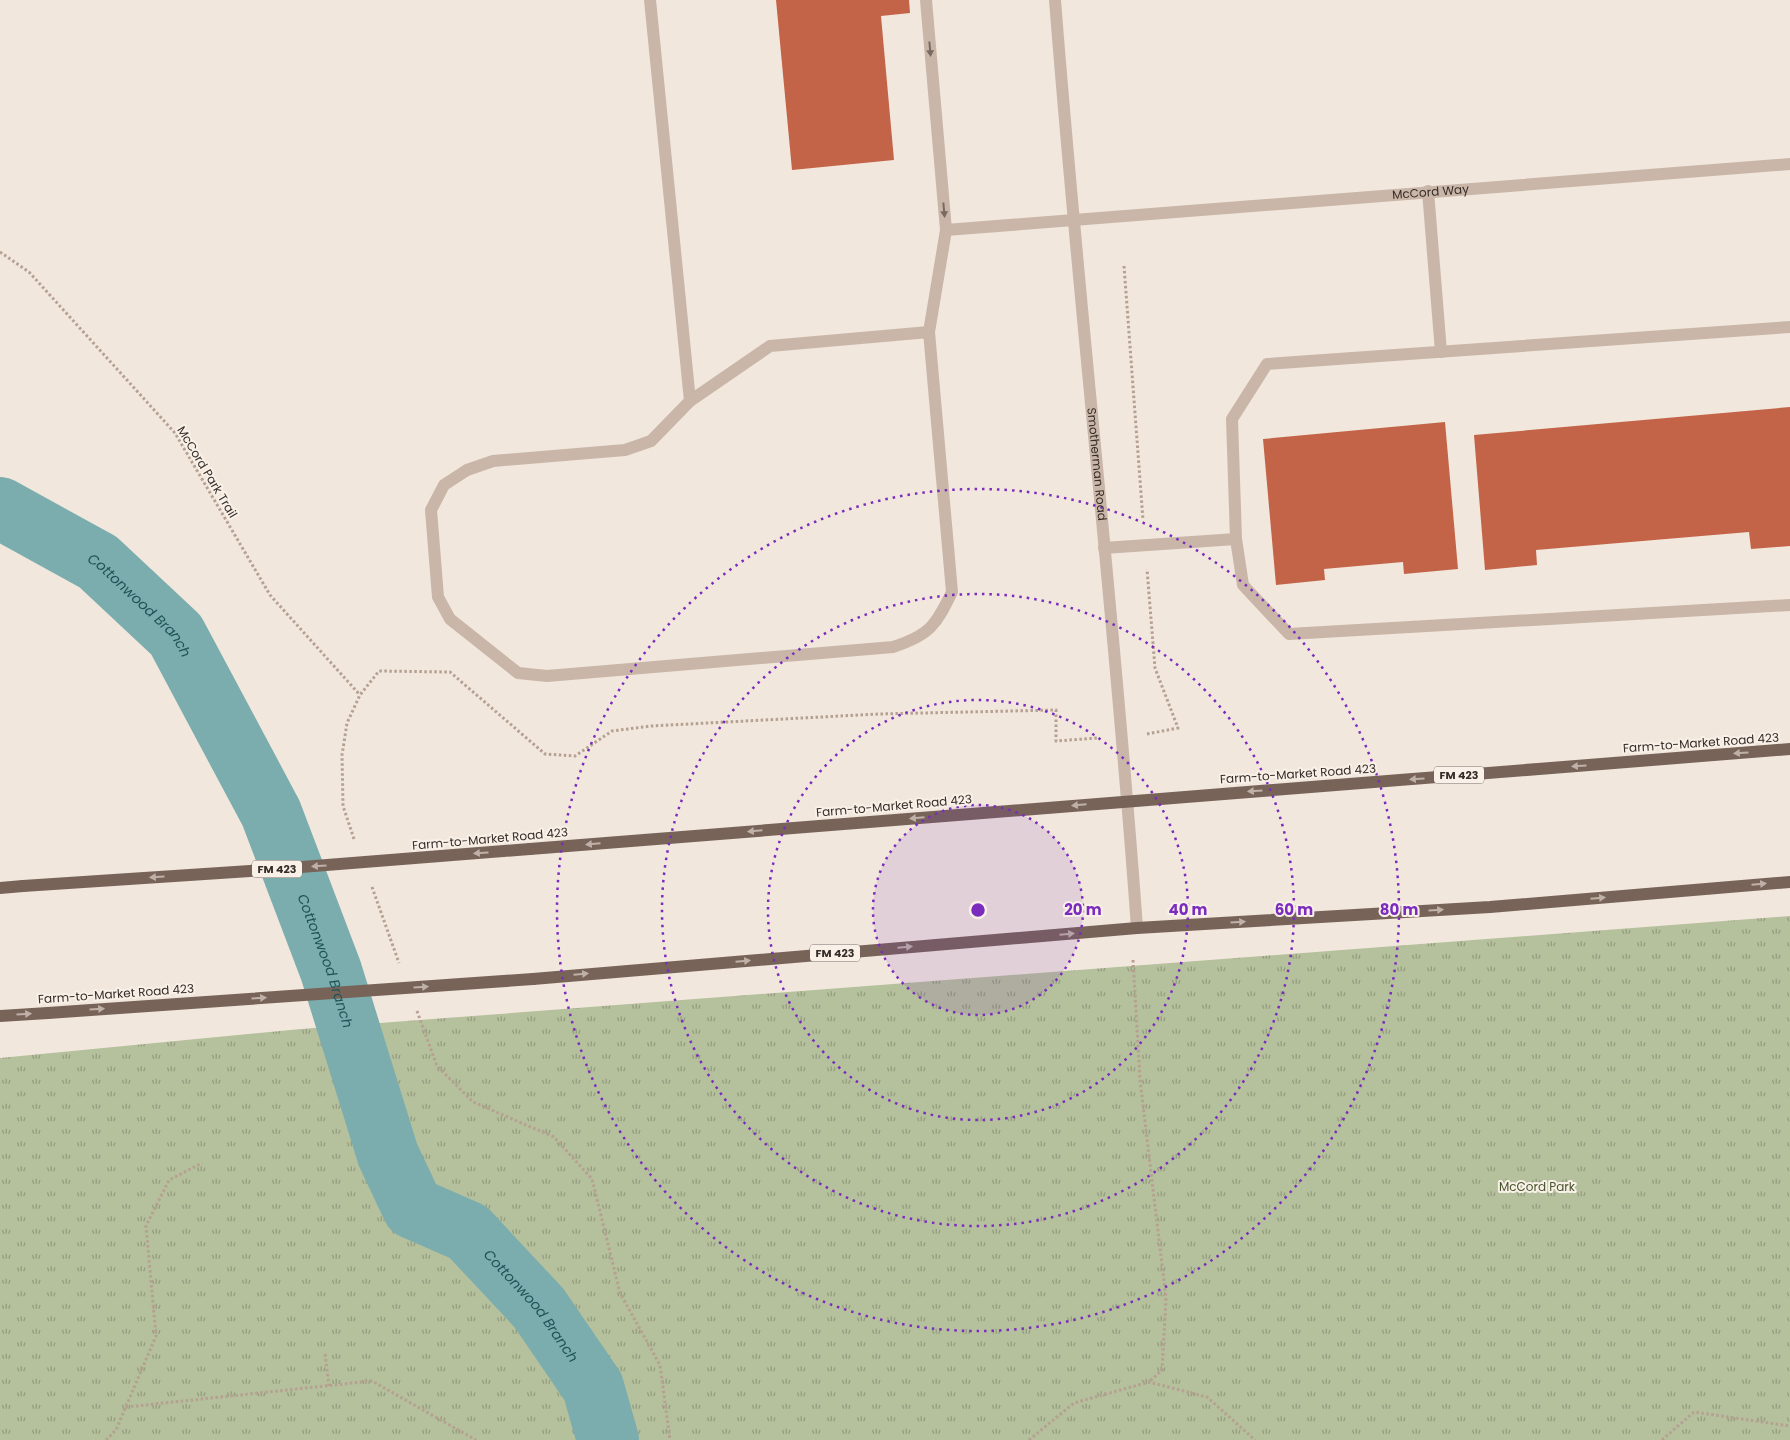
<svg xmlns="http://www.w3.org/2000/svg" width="1790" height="1440" font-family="Poppins,sans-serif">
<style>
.grass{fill:url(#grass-tufts)}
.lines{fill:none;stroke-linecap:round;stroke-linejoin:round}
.river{stroke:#7badae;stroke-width:62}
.building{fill:#c36448}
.path{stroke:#b5a092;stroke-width:3;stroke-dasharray:2.5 2.5;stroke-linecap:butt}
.minor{stroke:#c9b6a8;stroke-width:12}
.major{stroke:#786359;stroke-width:12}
.major-bridge{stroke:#786359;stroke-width:12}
.oneway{fill:#786a62}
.oneway2{fill:#bfb1a8}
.ring{fill:none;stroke:#7b2cbf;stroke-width:2.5;stroke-dasharray:2.5 5}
.labels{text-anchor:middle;stroke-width:4;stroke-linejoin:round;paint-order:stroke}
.shield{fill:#f9f1e8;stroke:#706762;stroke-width:1}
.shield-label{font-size:11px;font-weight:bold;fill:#362c28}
.street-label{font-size:12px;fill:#362c28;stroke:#f9f1e8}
.park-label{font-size:12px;fill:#46542c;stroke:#f9f1e8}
.water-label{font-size:14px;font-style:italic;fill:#1e5457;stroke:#f9f1e8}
.centre{fill:#7b2cbf;stroke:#f9f1e8;stroke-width:2.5}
.ring-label{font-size:15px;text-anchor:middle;font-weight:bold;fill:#7b2cbf;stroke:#f9f1e8;stroke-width:4;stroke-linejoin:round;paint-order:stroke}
</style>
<defs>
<pattern id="grass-tufts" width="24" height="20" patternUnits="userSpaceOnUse" patternTransform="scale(1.25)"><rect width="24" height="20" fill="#b5c09c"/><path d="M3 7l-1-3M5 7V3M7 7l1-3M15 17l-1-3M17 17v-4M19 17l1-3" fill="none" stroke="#949c7f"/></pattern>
</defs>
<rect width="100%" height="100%" fill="#f1e7dc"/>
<polygon class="grass" points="1790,916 1790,1440 0,1440 0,1058 301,1029"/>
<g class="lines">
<path class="river" id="s1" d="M0,508L98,562L176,635L271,813L331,971L388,1155L413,1208L468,1232L539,1308L593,1387L608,1440"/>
</g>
<g class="building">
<polygon points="776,0 909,0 910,13 881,16 894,160 792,170"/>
<polygon points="1790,407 1790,546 1751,549 1749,532 1536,550 1537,565 1485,570 1474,435"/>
<polygon points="1445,422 1458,569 1404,574 1403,562 1324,569 1325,580 1276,585 1263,439"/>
</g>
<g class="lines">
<g class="path">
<polyline points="0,252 29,272 175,433 270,595 360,695"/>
<polyline points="1124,266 1143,520"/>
<polyline points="1147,734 1178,728 1155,668 1147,569"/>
<polyline points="354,839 343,806 342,755 347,723 360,695 379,671 450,672 545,754 575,756 612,731 651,726 878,714 1056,710 1056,741 1098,738"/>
<polyline points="372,887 399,963"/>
<polyline points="1133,960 1140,1080 1166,1298 1162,1370 1149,1382"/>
<polyline points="417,1011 437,1066 473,1102 554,1137 592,1179 620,1293 660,1365 670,1440"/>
<polyline points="325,1354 329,1386"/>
<polyline points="126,1407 372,1381 476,1440"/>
<polyline points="106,1440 116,1430 156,1336 146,1226 169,1180 202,1163"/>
<polyline points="1029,1440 1074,1403 1149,1382 1207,1397 1255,1440"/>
<polyline points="1662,1440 1694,1412 1790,1426"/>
</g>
<g class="minor">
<polyline points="650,0 690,401"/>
<path d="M926,0L946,230L929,332L770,346L690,401L651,441L625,450L493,461L467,470L444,485L431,510L438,597L450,619L518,673L547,676L893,647C930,635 936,625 952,592L929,332"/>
<path id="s2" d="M1055,0C1079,310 1115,618 1137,928"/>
<polyline points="1428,191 1441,352"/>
<path id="s3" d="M946,230L1790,164"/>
<polyline points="1236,539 1243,585 1289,634 1790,605"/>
<polyline points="1104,548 1236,539 1232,419 1267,364 1790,327"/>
</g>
<g class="major">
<polyline points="530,849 1790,749"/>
<polyline points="0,888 23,886"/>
<polyline points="533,979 1137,928 1490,907 1790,882"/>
<polyline points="0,1016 48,1013"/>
</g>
<g class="major-bridge">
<polyline points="23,886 250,871 530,849"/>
<polyline points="48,1013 533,979"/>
</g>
</g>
<defs><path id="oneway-solid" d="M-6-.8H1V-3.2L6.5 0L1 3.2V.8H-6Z" transform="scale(1.25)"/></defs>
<g class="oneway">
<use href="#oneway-solid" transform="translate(930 49) rotate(85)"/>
<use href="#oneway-solid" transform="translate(944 210) rotate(85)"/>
</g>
<g class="oneway2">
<use href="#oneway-solid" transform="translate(1741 753) rotate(176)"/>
<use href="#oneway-solid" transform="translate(1579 766) rotate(176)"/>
<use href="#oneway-solid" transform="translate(1417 779) rotate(176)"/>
<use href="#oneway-solid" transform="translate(1255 791) rotate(176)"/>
<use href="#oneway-solid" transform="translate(1079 805) rotate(175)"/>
<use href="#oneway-solid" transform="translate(917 818) rotate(175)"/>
<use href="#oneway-solid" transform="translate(755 831) rotate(175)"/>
<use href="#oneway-solid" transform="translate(593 844) rotate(175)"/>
<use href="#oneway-solid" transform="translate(481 853) rotate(176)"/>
<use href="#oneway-solid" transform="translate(319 866) rotate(176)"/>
<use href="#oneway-solid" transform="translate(157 877) rotate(176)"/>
<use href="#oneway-solid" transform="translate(1759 884) rotate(-5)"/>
<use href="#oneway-solid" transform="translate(1598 898) rotate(-5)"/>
<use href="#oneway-solid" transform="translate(1436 910) rotate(-3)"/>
<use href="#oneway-solid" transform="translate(1238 922) rotate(-3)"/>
<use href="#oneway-solid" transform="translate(1067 934) rotate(-5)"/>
<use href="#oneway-solid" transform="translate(905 947) rotate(-5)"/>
<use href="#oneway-solid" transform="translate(743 961) rotate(-5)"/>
<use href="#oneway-solid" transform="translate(581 974) rotate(-5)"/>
<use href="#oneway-solid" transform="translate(421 987) rotate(-4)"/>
<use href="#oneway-solid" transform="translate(259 998) rotate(-4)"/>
<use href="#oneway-solid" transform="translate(97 1009) rotate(-4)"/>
<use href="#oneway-solid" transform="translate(24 1014) rotate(-4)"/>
</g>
<circle cx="978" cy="910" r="105" fill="#7b2cbf" fill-opacity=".12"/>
<g class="ring">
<circle cx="978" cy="910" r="105"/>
<circle cx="978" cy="910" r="210"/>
<circle cx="978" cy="910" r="316"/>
<circle cx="978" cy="910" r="421"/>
</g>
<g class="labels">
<g class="shield">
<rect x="1434" y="766.5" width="50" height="17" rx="4"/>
<rect x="252" y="860.5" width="50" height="17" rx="4"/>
<rect x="810" y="944.5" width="50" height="17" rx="4"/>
</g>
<g class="shield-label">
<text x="1459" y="779">FM 423</text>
<text x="277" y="873">FM 423</text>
<text x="835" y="957">FM 423</text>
</g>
<g class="street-label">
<text dy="4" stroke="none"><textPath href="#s3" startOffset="486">McCord Way</textPath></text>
<text dy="4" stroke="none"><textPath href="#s2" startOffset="466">Smotherman Road</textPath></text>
<text transform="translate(207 472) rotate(59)" y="4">McCord Park Trail</text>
<text transform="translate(1701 743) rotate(-4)" y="4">Farm-to-Market Road 423</text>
<text transform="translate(1298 774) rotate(-4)" y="4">Farm-to-Market Road 423</text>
<text transform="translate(894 806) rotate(-5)" y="4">Farm-to-Market Road 423</text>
<text transform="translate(490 839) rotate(-5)" y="4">Farm-to-Market Road 423</text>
<text transform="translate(116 994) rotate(-4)" y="4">Farm-to-Market Road 423</text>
</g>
<g class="park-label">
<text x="1537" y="1191">McCord Park</text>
</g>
<g class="water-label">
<text dy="5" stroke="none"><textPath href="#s1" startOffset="172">Cottonwood Branch</textPath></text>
<text dy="5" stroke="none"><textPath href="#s1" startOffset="578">Cottonwood Branch</textPath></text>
<text dy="5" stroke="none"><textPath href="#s1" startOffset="998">Cottonwood Branch</textPath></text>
</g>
</g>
<circle cx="978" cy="910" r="8" class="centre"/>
<g class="ring-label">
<text x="1083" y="915">20 m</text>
<text x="1188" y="915">40 m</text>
<text x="1294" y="915">60 m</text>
<text x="1399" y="915">80 m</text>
</g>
</svg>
